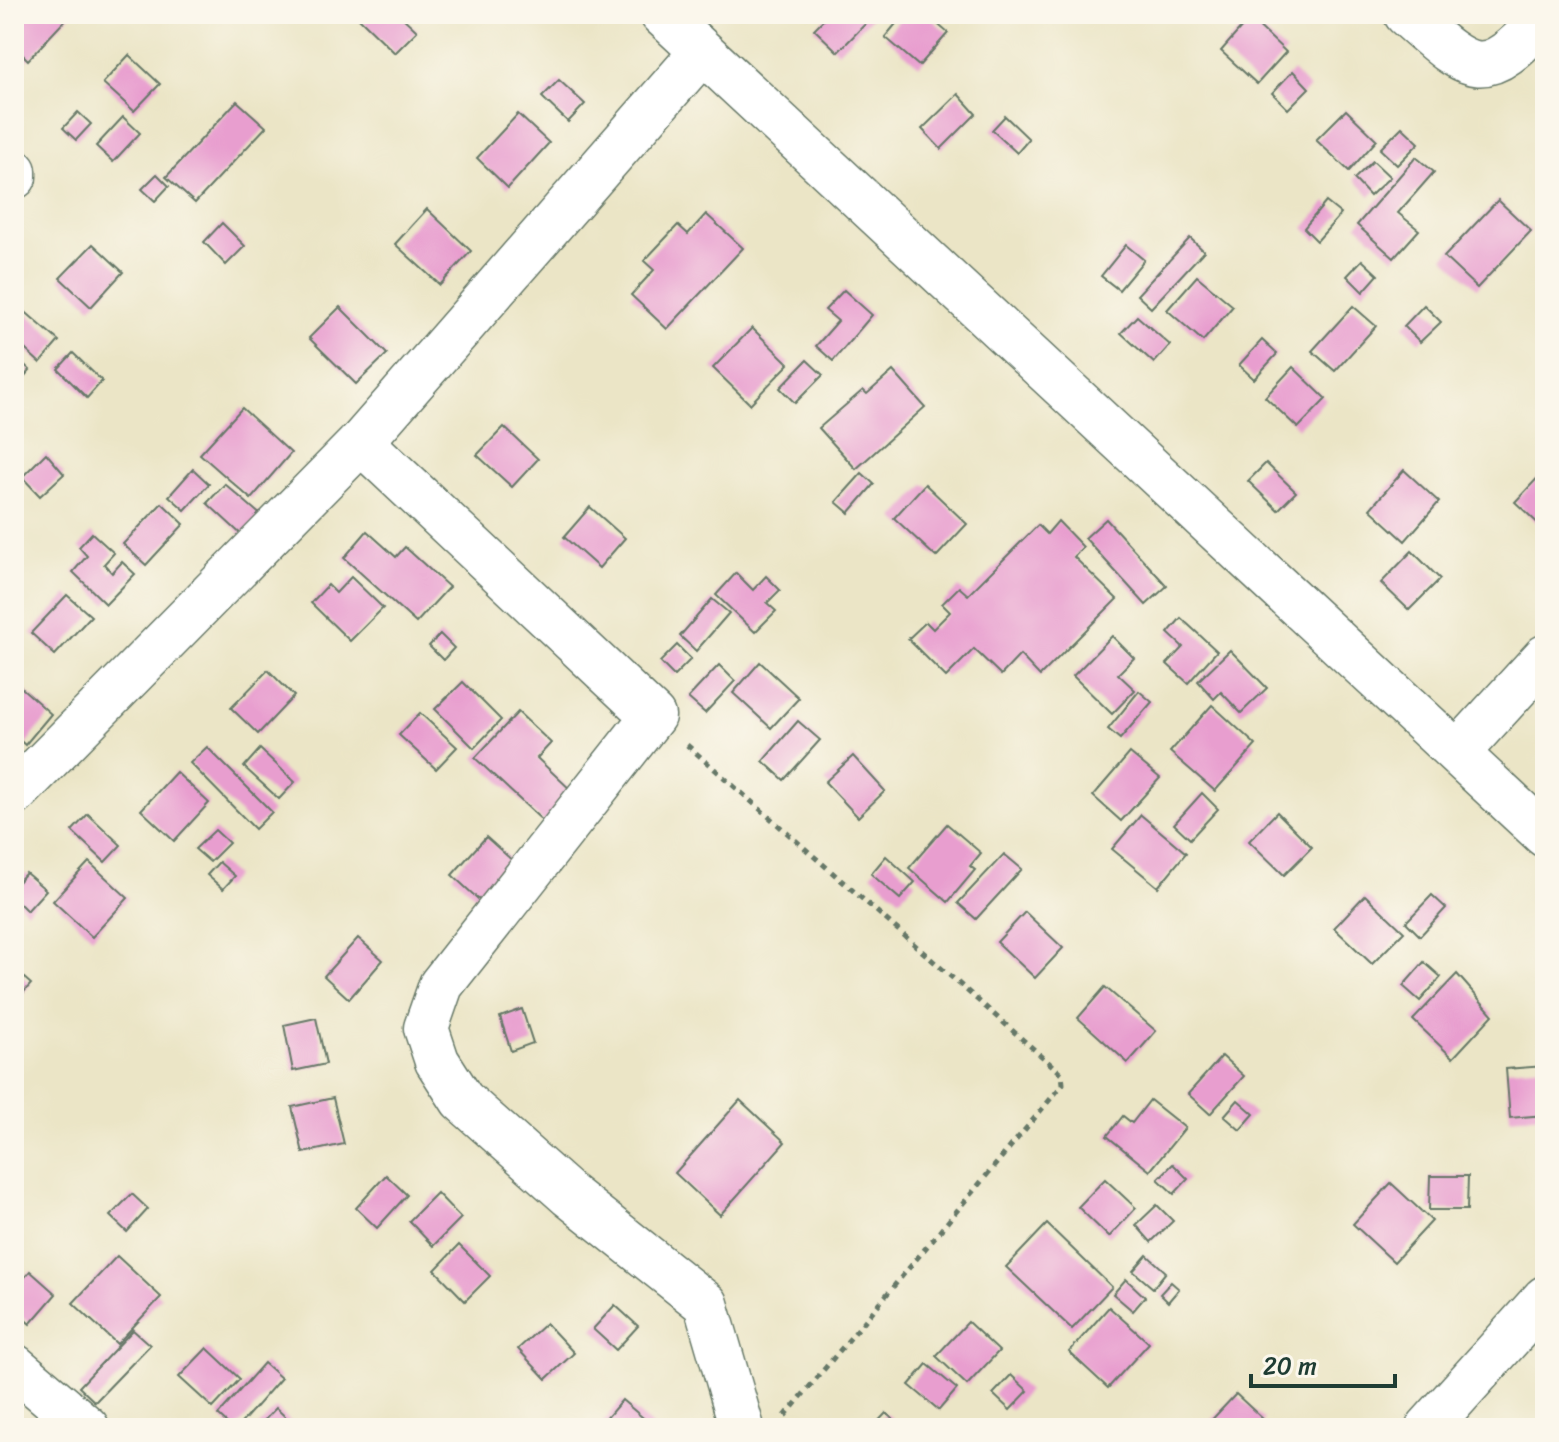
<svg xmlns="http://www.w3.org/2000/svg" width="1559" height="1442" font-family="Sriracha,sans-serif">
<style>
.building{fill:#e89ecf}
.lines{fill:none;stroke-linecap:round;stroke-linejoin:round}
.minor-casing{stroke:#667867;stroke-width:47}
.secondary-casing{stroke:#667867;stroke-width:47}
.path{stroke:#667867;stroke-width:5;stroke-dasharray:6 6;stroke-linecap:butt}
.minor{stroke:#fff;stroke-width:44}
.secondary{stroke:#fff;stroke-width:44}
</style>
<rect width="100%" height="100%" fill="#fbf7ec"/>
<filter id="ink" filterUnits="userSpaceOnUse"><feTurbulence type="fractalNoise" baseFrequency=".0125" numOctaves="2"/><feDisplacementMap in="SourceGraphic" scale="16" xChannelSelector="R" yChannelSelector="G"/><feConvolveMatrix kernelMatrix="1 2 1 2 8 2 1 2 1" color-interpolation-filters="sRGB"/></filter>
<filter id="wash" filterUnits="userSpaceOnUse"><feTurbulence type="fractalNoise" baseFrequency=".006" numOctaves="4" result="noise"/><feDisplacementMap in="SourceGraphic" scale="32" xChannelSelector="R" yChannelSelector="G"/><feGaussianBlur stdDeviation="1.8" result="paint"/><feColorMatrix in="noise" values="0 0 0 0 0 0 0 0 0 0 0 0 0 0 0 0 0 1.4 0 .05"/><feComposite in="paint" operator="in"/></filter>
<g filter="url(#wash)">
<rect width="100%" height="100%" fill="#ebe5c6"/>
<g id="blocks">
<g class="building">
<polygon points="14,14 71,14 28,60 14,46"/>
<polygon points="364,14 399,14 417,31 395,53 359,18"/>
<polygon points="829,14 875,14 838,52 814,29"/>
<polygon points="904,14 926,14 948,33 919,66 885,37"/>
<polygon points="1250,18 1286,52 1257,84 1221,51"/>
<polygon points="129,55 160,84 134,111 103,83"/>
<polygon points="1293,71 1309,88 1288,109 1272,93"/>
<polygon points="559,80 585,104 568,122 542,97"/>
<polygon points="958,94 976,114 941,149 922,129"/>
<polygon points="237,101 266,127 195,203 166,177"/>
<polygon points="1346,110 1377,140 1349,171 1316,140"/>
<polygon points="78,112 91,124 76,140 63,128"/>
<polygon points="518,114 549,143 508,188 477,158"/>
<polygon points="1005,116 1029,139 1017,153 992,130"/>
<polygon points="123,117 140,133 113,162 96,146"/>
<polygon points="1402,127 1419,143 1397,165 1380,149"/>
<polygon points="1416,157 1434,172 1398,213 1419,230 1394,258 1357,225"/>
<polygon points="1373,161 1390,177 1370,196 1354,179"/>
<polygon points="157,174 169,186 155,201 142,189"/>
<polygon points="1498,200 1531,231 1477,288 1444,257"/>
<polygon points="1326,202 1341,214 1317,241 1304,228"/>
<polygon points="427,209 471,251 440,285 395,244"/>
<polygon points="706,214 743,248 667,329 631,295 654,270 644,261 678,225 688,234"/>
<polygon points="222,223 245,246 226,265 204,242"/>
<polygon points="1190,238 1204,251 1151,308 1137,295"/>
<polygon points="93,244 123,272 91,307 60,278"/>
<polygon points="1126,245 1144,260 1119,290 1101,276"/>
<polygon points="1362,260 1378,275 1363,292 1347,276"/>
<polygon points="1197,276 1233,306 1203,341 1167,310"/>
<polygon points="844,290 872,315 833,361 816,346 838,321 825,310"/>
<polygon points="14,302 59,341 40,363 14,339"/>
<polygon points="1424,305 1441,322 1420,342 1404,326"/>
<polygon points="1353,306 1376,326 1335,371 1312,351"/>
<polygon points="340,307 387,354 356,384 309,338"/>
<polygon points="1137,316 1170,345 1154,363 1121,333"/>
<polygon points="752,328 789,364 750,404 713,368"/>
<polygon points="1262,340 1277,354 1254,379 1239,365"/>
<polygon points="73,353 102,381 87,398 58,369"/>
<polygon points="14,355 30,370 14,388"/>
<polygon points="807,360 823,375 795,403 780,388"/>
<polygon points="1293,367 1326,399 1298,428 1265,397"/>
<polygon points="893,371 925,407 856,469 819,428 863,390 867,394"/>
<polygon points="242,408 291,453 251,499 200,454"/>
<polygon points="504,427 538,459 512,487 477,455"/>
<polygon points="46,453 64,474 40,496 22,477"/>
<polygon points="1266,463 1296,492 1278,510 1248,481"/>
<polygon points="193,469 209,484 185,510 169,496"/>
<polygon points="1404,470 1439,502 1405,541 1370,509"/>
<polygon points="1545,470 1545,526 1543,528 1515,502"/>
<polygon points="862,473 874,484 849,513 836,502"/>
<polygon points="225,484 263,517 245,538 207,503"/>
<polygon points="925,484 967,524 936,557 894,518"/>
<polygon points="162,503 184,524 146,565 123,544"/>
<polygon points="590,507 625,538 599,568 564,537"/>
<polygon points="1106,519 1167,586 1146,605 1085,538"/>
<polygon points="1058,521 1083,547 1074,557 1117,599 1040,676 1020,655 1001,675 974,649 946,677 908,639 926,622 933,629 950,612 942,604 959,587 968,595 1038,525 1047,534"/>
<polygon points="367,531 396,557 405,547 449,587 416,623 344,558"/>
<polygon points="92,533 114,553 104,564 112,573 122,562 135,574 106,604 73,572 87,556 79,547"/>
<polygon points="1412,551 1440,579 1409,610 1381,583"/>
<polygon points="736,573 753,590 766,576 780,590 767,603 776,611 755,632 716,595"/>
<polygon points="351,577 383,608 350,641 311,603 328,585 336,593"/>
<polygon points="67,595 91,616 55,655 31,633"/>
<polygon points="712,599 729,613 696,651 680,636"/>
<polygon points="1181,618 1217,651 1188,683 1167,664 1183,647 1168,633"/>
<polygon points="440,634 454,648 443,660 429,646"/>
<polygon points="1112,636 1134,658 1118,674 1135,690 1112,714 1073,676"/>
<polygon points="677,645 691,659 674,676 660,662"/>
<polygon points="1230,650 1267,688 1241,713 1221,692 1214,699 1198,681"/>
<polygon points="760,662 799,698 771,728 733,693"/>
<polygon points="719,665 735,681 705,713 688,698"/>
<polygon points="268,670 294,696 258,734 231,708"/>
<polygon points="14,681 51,714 25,745 14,735"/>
<polygon points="463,682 501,720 474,748 435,709"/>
<polygon points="1139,691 1152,702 1120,739 1108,729"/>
<polygon points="1212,705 1256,745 1215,791 1170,752"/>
<polygon points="518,712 551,743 537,758 573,792 545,823 475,758"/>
<polygon points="420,713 457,747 436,769 399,735"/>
<polygon points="798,721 820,740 784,780 763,761"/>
<polygon points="207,747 272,812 255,829 190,763"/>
<polygon points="260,749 295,782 279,799 244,767"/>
<polygon points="1130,753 1160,778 1121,821 1093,796"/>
<polygon points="853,756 885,791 858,817 825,782"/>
<polygon points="176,772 209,803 174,841 141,810"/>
<polygon points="1202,793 1218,809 1190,839 1174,824"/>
<polygon points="1277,812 1312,847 1284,875 1249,841"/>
<polygon points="88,814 121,845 105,862 72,831"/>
<polygon points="1141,815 1186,853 1158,887 1112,849"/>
<polygon points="947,824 981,853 970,866 975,870 948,902 909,868"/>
<polygon points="215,830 229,843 210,862 195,849"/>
<polygon points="486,837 524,871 489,909 452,875"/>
<polygon points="1004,854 1022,869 976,919 958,903"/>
<polygon points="886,856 915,882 900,899 871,874"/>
<polygon points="89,862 128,898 92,937 53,901"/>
<polygon points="219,862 235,876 223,889 207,875"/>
<polygon points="26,873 46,890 27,911 14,898 14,886"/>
<polygon points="1365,895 1404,932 1372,964 1334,928"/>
<polygon points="1432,895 1446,908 1420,936 1406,922"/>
<polygon points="1025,912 1063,948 1035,978 997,942"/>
<polygon points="358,938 383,960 349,999 324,976"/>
<polygon points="1424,962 1441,977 1420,1001 1403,986"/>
<polygon points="14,969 31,984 14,1003"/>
<polygon points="1457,974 1493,1015 1453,1058 1413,1020"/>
<polygon points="1105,987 1156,1031 1128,1063 1078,1018"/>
<polygon points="522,1009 533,1043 511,1051 500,1017"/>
<polygon points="316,1018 326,1064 293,1071 284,1025"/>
<polygon points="1222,1056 1244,1076 1210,1114 1188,1094"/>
<polygon points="1545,1066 1545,1115 1510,1118 1506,1069"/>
<polygon points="333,1098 344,1144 303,1153 292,1107"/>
<polygon points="740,1100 785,1142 720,1215 675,1173"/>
<polygon points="1150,1100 1185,1128 1150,1171 1107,1136 1123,1116 1132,1123"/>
<polygon points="1238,1100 1254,1114 1240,1130 1224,1116"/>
<polygon points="1173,1164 1188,1179 1174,1194 1158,1179"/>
<polygon points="386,1175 407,1195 377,1228 356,1208"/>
<polygon points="1430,1176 1468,1176 1467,1210 1429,1210"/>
<polygon points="1105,1179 1136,1208 1109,1237 1078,1207"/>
<polygon points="1391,1183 1432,1221 1394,1262 1353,1224"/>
<polygon points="437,1193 461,1218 433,1246 409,1221"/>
<polygon points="132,1194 148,1209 127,1232 110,1216"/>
<polygon points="1157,1205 1173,1221 1151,1242 1136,1225"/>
<polygon points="1047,1224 1112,1287 1072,1329 1006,1267"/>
<polygon points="459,1245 490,1276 465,1301 435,1270"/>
<polygon points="1147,1255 1166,1272 1153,1288 1133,1271"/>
<polygon points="117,1256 161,1297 117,1344 73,1303"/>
<polygon points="30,1271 56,1294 30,1324 14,1310 14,1290"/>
<polygon points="1126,1279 1145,1297 1133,1311 1113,1294"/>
<polygon points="1171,1282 1179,1289 1168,1302 1160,1294"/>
<polygon points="615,1305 638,1326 616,1350 593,1329"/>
<polygon points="1109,1307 1149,1343 1108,1388 1069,1352"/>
<polygon points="968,1322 999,1351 967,1385 936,1356"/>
<polygon points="546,1323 574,1353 546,1379 518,1349"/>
<polygon points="133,1330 150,1345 95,1402 79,1387"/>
<polygon points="207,1348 240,1379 213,1408 179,1377"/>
<polygon points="264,1363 281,1378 237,1428 232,1428 218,1415"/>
<polygon points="927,1364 957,1389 939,1410 909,1385"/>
<polygon points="1011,1375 1028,1391 1010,1410 993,1394"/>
<polygon points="1236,1394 1264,1420 1257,1428 1204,1428"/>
<polygon points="622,1400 655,1428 598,1428"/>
<polygon points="276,1408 297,1428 257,1428"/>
<polygon points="886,1413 902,1428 872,1428"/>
</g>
</g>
</g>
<g filter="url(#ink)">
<use href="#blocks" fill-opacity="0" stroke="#667867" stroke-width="2"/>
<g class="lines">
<defs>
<g id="minor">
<path d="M1406,14C1471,72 1483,87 1545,16"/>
<polyline points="14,171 14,177"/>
<polyline points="361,442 653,716 441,985 426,1028 437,1061 462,1100 569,1195 706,1304 742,1428"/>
<polyline points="1458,752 1545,657"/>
<polyline points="14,794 361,442 702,52"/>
<polyline points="14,1366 87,1428"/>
<polyline points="1428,1428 1545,1298"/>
</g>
<polyline id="secondary" points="662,14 1545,835"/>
</defs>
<use href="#minor" class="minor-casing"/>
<use href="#secondary" class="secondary-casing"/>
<polyline class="path" points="687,745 1062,1074 1063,1084 785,1416"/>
<use href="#minor" class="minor"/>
<use href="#secondary" class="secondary"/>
</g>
</g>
<rect width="1559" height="1442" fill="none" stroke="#fbf7ec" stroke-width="48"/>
<path d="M1251 1374v12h144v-12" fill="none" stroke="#1f3d34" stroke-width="4"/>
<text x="1263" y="1374" font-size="24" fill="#1f3d34" stroke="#fbf7ec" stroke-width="6" paint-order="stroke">20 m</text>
</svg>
